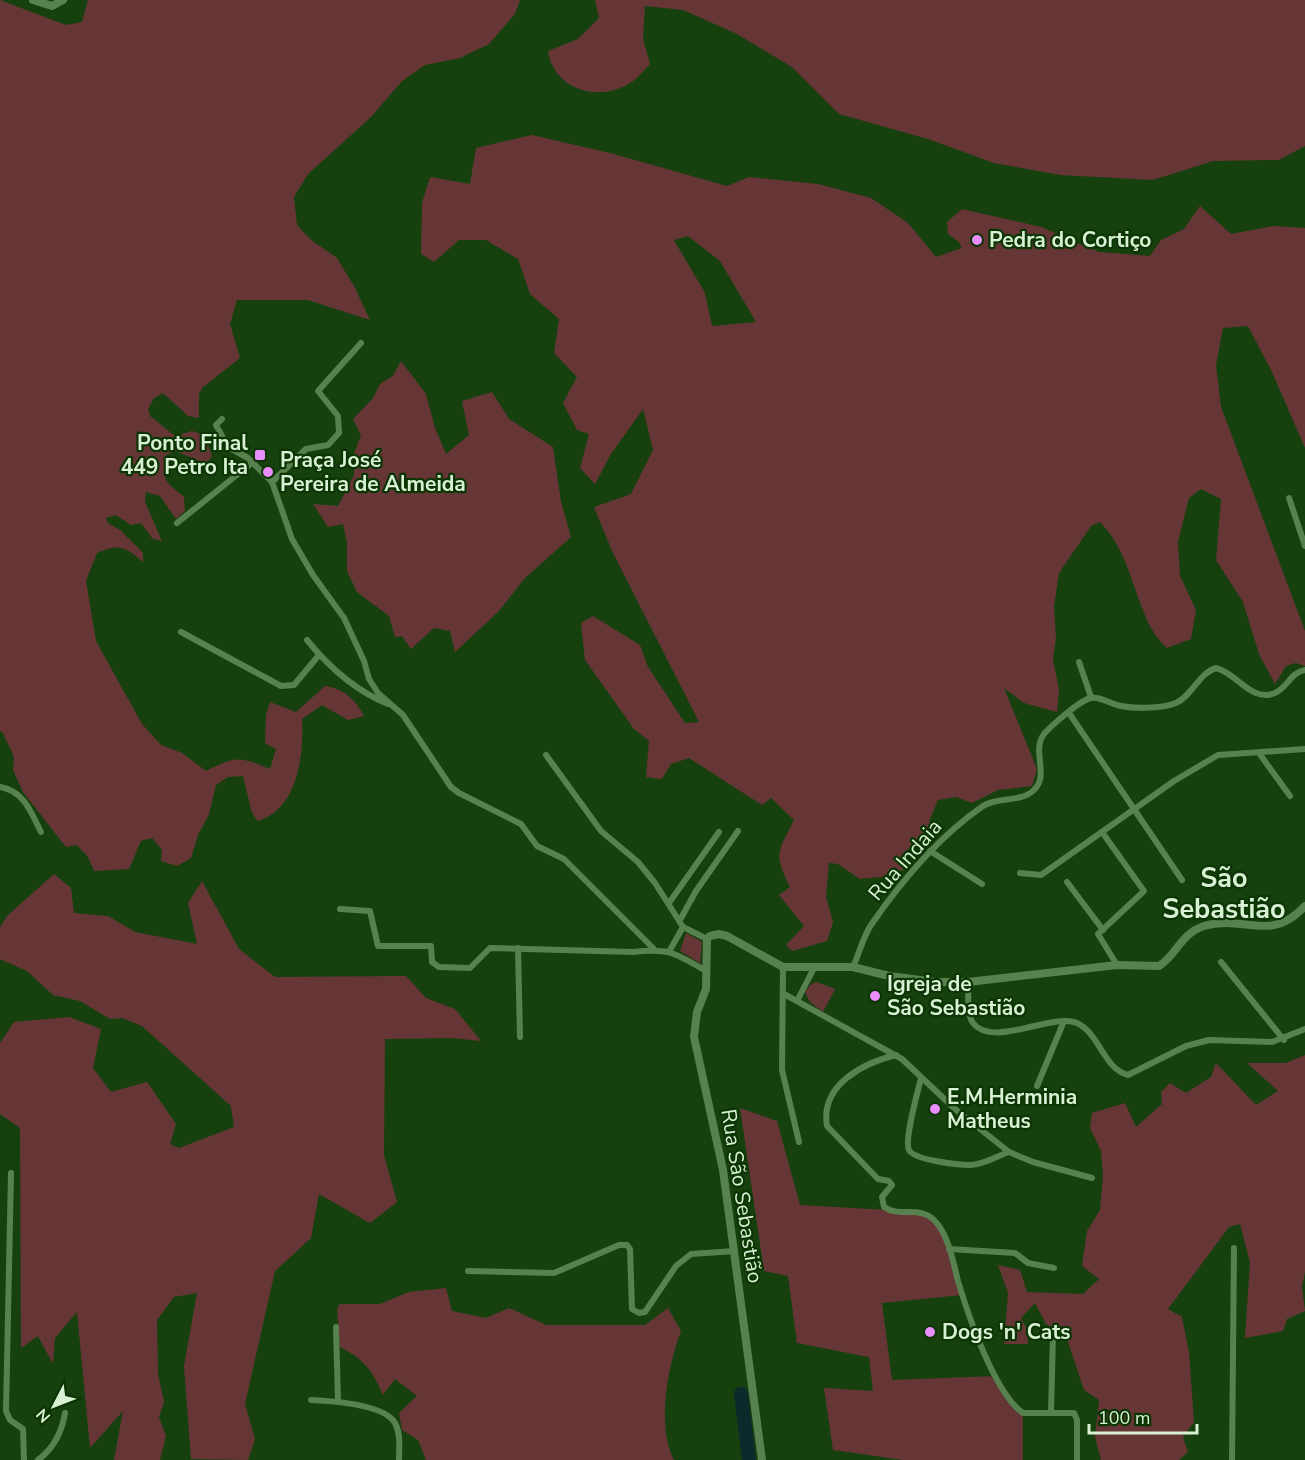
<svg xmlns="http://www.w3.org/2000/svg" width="1305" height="1460" font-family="'Nunito Sans',sans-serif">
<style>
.green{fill:#663636;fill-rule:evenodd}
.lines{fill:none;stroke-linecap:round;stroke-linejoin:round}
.river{stroke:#0b2a2c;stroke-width:14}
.minor{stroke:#578250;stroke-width:6}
.tertiary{stroke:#578250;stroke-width:8}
.secondary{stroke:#578250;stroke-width:8}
.poi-dot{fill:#ea8dfd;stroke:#0b3503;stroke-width:2}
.labels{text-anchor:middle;stroke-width:4.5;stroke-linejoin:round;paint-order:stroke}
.poi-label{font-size:21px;font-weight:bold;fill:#d8f0d4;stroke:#0b3503;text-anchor:start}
.street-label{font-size:21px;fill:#d8f0d4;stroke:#0b3503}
.district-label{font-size:27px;font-weight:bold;fill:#d8f0d4;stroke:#0b3503}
</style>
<rect width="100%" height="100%" fill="#17400f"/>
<g class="green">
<path d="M0,0L66,25L82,22L88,0H520L515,14L489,44L460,58L425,65L402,81L371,117L308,174L294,197L297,225L311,240L337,258L355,288L370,320L308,300H237L230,324L240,358L202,388L199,394V418L188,416L163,393L154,398L148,409L150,416L175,436L192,431L204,435L212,456L206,464L176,451L166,455C161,480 165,481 184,497L185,511L176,519L160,496L146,492L145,502L162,541L152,538L141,523L131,525L116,515L106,518L108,523L120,530L143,553V562C126,547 119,543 97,553L86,581L96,641L142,724L161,745L182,753L206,771C236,756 239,756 270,769L276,749L265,743L266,715L270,702L296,712L325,686C343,688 356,700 364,716L348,720L322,705L302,719C304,754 298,809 258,821L252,813L243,776L228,777L216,785L209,814L198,835L191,858L177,866L161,861L162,850L152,838L141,841L129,869L94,871L88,857L77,845L66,847L23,792L13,770L14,757L3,733L0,731Z"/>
<path d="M595,0H1305V146L1279,160L1213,161L1153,180L1060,175L994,163L928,139L839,114L792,67L737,34L683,10L645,6L643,39L650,64C645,69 639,77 633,81C603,103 554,92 548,51L578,39L599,18Z"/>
<path d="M532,135L610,153L727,186L749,177L818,184L871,198L908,223L936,257L962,248L959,242L948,234L947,222L962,209L1041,227L1099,252L1150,256L1161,240L1184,229L1200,206L1231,234L1273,226L1305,228V448L1272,372L1248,326L1223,328L1216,365L1221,407L1305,631V666L1296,663L1286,666L1275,684L1259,654L1243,602L1216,560L1221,499L1201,489L1189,498L1178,542L1180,576L1196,610L1191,639L1167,648C1135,621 1136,558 1100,522L1091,526L1059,573L1054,606L1056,637L1053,659L1059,690L1057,712L1024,703L1004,688L1037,769L1032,786L998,790L972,803L956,797L938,800L929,821L933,829L902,854L905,869L881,877L860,879L838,864L829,863L826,897L833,922L827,941L792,951L786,945L804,926L779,895L790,887C773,853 778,852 794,820L771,798L762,805L689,758L671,764L662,779L646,777L649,741L634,729L585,660L581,623L593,616L640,645L648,667L685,723L699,722L612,551L594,507L631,494L653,450L643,409L611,454L595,484L580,468L589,434L577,430L563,403L577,377L554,353L559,319L530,294L518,259L486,240H459L434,262L421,254L422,203L430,177L470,184L476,148ZM688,236L720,261L756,322L712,326L705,293L674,240Z"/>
<polygon points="401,361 426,394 435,428 446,454 469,435 462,401 492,392 509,419 553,447 561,502 571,537 524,579 499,611 455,652 450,631 434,628 411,649 402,636 395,637 389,616 357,592 347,571 347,542 343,524 328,527 313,504 338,506 354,475 354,454 361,435 353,419 373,398 380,384 393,376"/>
<polygon points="54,874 71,888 74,913 108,916 135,932 197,944 188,903 202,881 239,949 275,977 406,976 426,998 455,1009 481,1041 451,1038 385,1039 384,1155 397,1202 370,1223 319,1194 311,1238 275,1271 245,1404 255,1439 248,1460 191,1459 184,1366 197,1293 174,1297 157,1320 158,1374 164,1402 159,1417 166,1436 160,1460 114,1460 123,1411 90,1448 77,1312 55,1338 53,1364 38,1336 21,1348 20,1128 0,1114 0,1043 14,1022 69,1017 101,1029 93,1068 111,1092 147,1082 176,1124 170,1144 179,1148 234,1127 231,1106 142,1026 122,1018 110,1019 80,1001 53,995 27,971 0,959 0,927 8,915"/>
<polygon points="686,933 702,942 700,963 680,951"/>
<polygon points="817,982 835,989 823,1012 810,1002 805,992 811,984"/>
<polygon points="1305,1055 1305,1272 1302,1286 1305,1311 1287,1319 1283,1331 1245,1338 1250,1262 1240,1224 1229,1227 1168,1309 1182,1317 1189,1352 1194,1422 1183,1437 1188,1452 1179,1460 1101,1460 1095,1437 1099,1400 1084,1390 1066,1336 1046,1324 1035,1303 1021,1318 1027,1329 1028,1344 1004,1344 1008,1293 998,1265 1020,1270 1027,1292 1083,1294 1099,1279 1082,1266 1087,1231 1100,1210 1103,1176 1101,1151 1090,1128 1092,1113 1125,1103 1136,1127 1162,1104 1161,1092 1170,1083 1186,1093 1211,1077 1216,1063 1256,1105 1278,1091 1247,1063 1286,1063"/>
<polygon points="740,1108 777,1121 800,1205 922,1212 942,1230 962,1295 882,1303 892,1380 996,1376 1023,1413 1023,1460 903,1460 833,1450 824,1388 873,1391 869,1357 797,1343 788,1276 764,1271"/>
<path d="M446,1288L452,1311L486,1318L509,1308L546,1325H645L668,1308L681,1331C668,1365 656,1426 674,1460H426L418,1440L402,1430L399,1413L417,1396L395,1379L383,1395C372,1370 365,1360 340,1347L337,1309L340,1304H380L409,1292Z"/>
</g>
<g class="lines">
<polyline class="river" points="741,1394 749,1460"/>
<g class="minor">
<polyline points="222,419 216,425 228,447 248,458 272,482 292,539 313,575 344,618 364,661 369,679 378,693 403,715 451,787 459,793 521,824 537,846 564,859 654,949"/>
<polyline points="272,482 306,449 328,445 339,433 338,416 318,391 361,343"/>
<polyline points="1289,498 1305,546"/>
<polyline points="177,523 253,462"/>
<polyline points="181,632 281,686 294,685 319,655"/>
<path d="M307,640C328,666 356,691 388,704"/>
<polyline points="1079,662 1091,697"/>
<polyline points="1069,713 1182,880"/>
<polyline points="1259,753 1290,796"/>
<polyline points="546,755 601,831 638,862 655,883 683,927"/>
<path d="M0,787C24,791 31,812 41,832"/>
<polyline points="1102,832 1144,891 1098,934 1117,965"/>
<polyline points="930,851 982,884"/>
<polyline points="1020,873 1041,875 1174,781 1218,755 1305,749"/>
<polyline points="1067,882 1103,930"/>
<polyline points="669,903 719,832"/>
<path d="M340,909L370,911L378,946H431L432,962L439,967L470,968L490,948L633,952C670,948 675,953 706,971"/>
<polyline points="680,920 696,891 738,831"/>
<polyline points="683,927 707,939"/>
<polyline points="518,948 520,1037"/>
<polyline points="670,950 683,927"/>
<polyline points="1221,962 1284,1040"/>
<polyline points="783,967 782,1070 799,1142"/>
<path d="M853,967C859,954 863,937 871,925C902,880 938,837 983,806C998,796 1021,803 1034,790C1050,775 1031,751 1044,734C1051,726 1080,700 1091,698C1099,696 1109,703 1117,705C1132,709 1161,709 1176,703C1192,696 1199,673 1216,668C1237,673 1251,703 1275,693C1288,687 1291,672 1305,670"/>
<path d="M968,982C969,992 966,1014 973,1023C993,1049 1052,1012 1077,1023C1100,1034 1103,1068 1128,1075L1186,1046L1209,1040L1272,1042L1305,1029"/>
<polyline points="784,994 902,1059 955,1109 1009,1152 1033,1162 1092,1178"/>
<polyline points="797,1001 814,968"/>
<path d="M896,1055C863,1063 820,1085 827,1126L878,1179L889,1181L892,1185L882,1197L884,1207C899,1218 921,1205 935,1221C949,1236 953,1262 958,1281C968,1315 995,1394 1023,1413H1074L1077,1420V1460"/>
<path d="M921,1078C918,1091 904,1140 909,1150C914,1160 958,1165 970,1165C983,1165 997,1156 1009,1152"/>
<polyline points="1037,1086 1064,1021"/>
<polyline points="11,1173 6,1411 10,1420 23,1429 24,1460"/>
<polyline points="949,1249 1015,1253 1028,1263 1054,1268"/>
<polyline points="468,1271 554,1273 619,1245 627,1245 630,1249 632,1309 639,1313 645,1312 676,1266 691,1254 735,1251"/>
<polyline points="336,1327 338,1401"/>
<path d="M311,1400C332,1401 384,1404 395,1423C401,1434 399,1448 399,1460"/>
<polyline points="1051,1412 1053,1335"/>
<path d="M38,1460C54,1448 62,1432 65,1413"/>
<polyline points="1232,1460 1234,1248"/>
</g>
<path class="tertiary" d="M762,1460L723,1170L694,1037L697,1012L706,989L707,939L710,936L719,934L727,936L783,967H853L889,976L936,982H968L1117,965L1159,966C1177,955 1180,934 1204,926C1245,914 1270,944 1305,906"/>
<polyline class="secondary" points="33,0 52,6 63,0"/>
</g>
<g class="poi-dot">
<circle cx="977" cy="240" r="6"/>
<rect x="254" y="449" width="12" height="12" rx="3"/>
<circle cx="268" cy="472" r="6"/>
<circle cx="875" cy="996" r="6"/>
<circle cx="935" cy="1109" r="6"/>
<circle cx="930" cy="1332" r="6"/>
</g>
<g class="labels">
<g class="poi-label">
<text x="989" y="247">Pedra do Cortiço</text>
<text x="248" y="450" text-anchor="end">Ponto Final<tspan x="248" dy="24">449 Petro Ita</tspan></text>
<text x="280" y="467">Praça José<tspan x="280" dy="24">Pereira de Almeida</tspan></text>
<text x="887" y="991">Igreja de<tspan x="887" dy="24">São Sebastião</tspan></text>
<text x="947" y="1104">E.M.Herminia<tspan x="947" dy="24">Matheus</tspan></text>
<text x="942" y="1339">Dogs 'n' Cats</text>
</g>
<g class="street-label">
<text transform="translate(905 860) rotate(-49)" y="7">Rua Indaia</text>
<text transform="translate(742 1196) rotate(81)" y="7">Rua São Sebastião</text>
</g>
<g class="district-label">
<text x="1224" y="887">São<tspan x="1224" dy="31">Sebastião</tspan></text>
</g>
</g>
<g transform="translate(54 1406) rotate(228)" stroke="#0b3503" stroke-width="4.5" paint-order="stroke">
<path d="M0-4.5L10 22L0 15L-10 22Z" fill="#d8f0d4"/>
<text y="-9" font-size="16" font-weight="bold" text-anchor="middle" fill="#d8f0d4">N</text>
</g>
<path d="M1089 1424v9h108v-9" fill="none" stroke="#d8f0d4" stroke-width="3"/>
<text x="1098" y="1424" font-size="18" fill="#d8f0d4" stroke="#0b3503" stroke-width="4.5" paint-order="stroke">100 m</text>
</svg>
